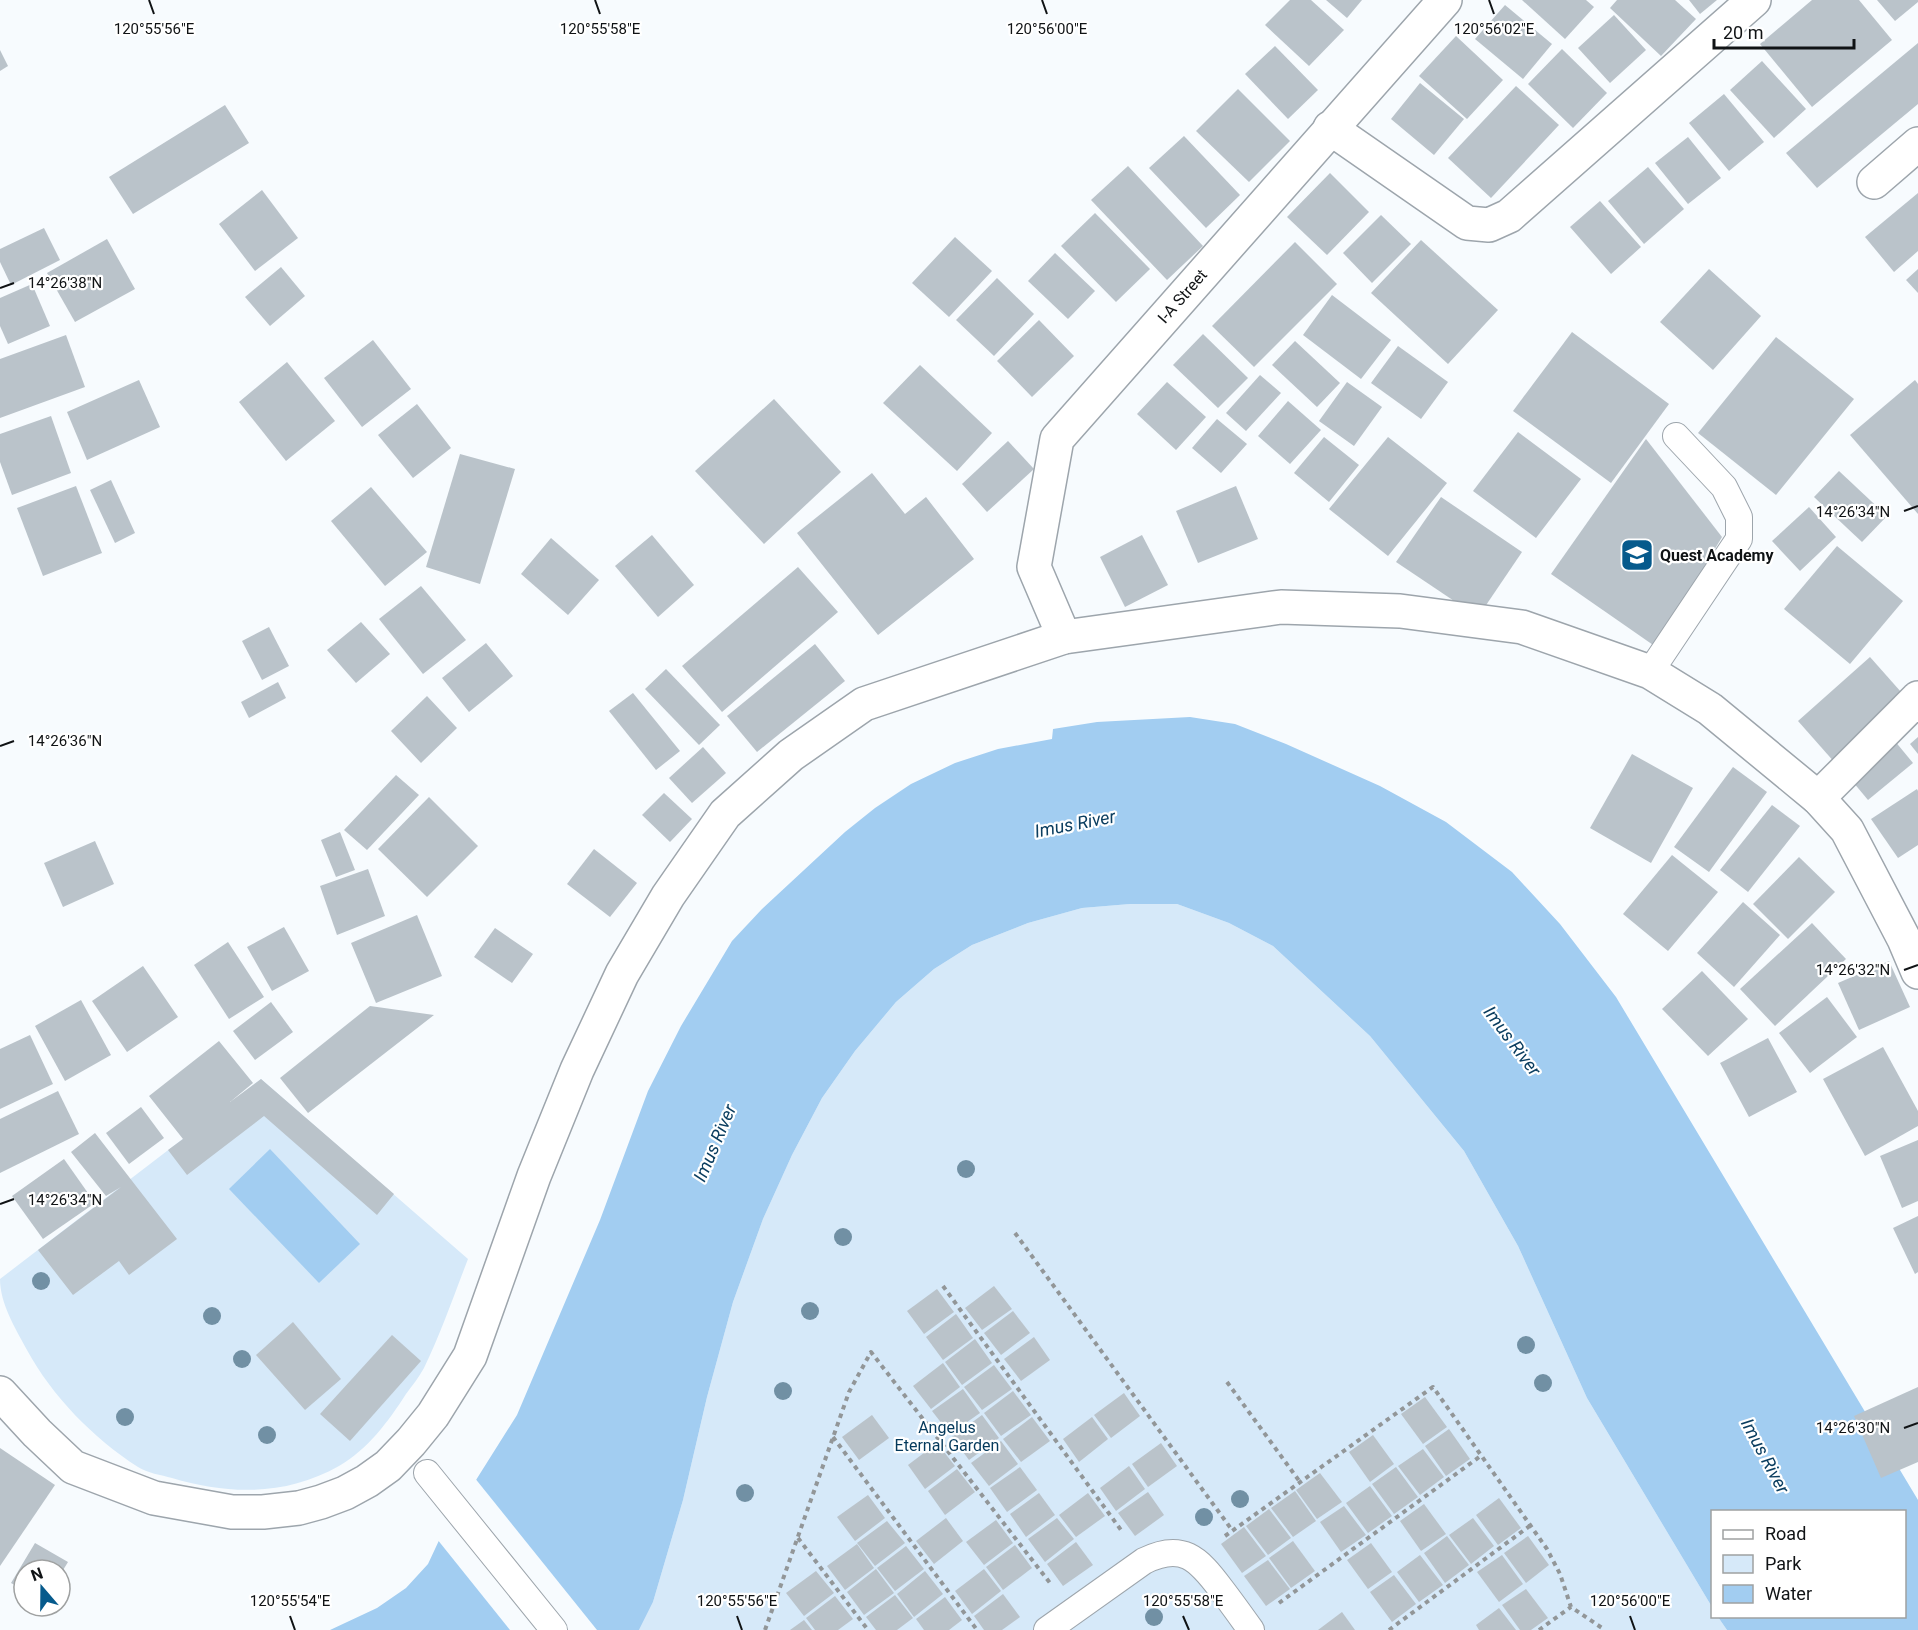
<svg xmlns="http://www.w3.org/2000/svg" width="1918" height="1630" font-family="Roboto,sans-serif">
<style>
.green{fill:#d6e9f9}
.water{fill:#a2cdf1}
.pier{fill:#f7fbfe}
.building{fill:#bac3ca}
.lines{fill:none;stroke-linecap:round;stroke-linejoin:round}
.service-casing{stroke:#9da5ac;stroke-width:28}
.minor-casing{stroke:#9da5ac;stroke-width:36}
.secondary-casing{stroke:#9da5ac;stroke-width:36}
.path{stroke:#929698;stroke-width:4;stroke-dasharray:4.5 4.5;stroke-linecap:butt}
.service{stroke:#fff;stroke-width:26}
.minor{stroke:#fff;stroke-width:33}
.secondary{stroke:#fff;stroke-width:33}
.tree{fill:#7190a4}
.ticks{fill:none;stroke:#101315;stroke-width:2}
.labels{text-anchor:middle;stroke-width:4.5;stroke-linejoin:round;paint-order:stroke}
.street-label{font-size:16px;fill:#101315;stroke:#fff}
.poi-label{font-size:16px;font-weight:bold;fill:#101315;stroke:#fff;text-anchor:start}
.park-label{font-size:16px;fill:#04395b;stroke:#fff}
.water-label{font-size:18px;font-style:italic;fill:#0b3e60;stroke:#fff}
.ticks-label{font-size:15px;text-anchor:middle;fill:#101315;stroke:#fff;stroke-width:4.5;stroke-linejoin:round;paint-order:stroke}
</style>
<rect width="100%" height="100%" fill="#f7fbfe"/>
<g class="green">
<polygon points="1130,904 1177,904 1229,923 1273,946 1370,1036 1464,1151 1518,1246 1587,1398 1712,1607 1712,1616 1718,1617 1727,1630 639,1630 653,1602 683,1500 707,1397 733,1302 763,1219 792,1155 822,1098 855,1051 896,1002 934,969 972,945 1028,923 1082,908"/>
<path d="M261,1079L468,1259C454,1295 441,1333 424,1368C419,1377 412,1386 406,1394C388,1422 368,1449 339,1466C286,1496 229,1495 172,1478C161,1475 147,1473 138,1467C93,1438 52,1396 27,1350C15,1328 0,1303 0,1279Z"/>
</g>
<g class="water">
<polygon points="1190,717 1235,724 1286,744 1380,786 1446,822 1512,872 1560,924 1616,997 1918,1500 1918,1630 1727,1630 1718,1617 1904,1616 1904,1512 1712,1512 1712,1607 1587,1398 1518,1246 1464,1151 1370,1036 1273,946 1229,923 1177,904 1130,904 1082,908 1028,923 972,945 934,969 896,1002 855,1051 822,1098 792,1155 763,1219 733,1302 707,1397 683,1500 653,1602 639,1630 330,1630 377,1608 406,1588 428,1564 442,1534 517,1415 600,1220 648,1091 681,1026 732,941 762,909 845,832 875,808 911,784 955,763 998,749 1052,739 1053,729 1097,722"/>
<polygon points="270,1149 360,1244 319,1283 229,1189"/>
</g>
<polygon class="pier" points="474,1477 597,1630 510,1630 437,1539"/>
<g class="building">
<polygon points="1290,0 1311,0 1344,30 1309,66 1265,25"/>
<polygon points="1326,0 1362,0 1347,18"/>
<polygon points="1522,0 1586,0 1594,7 1565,39"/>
<polygon points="1617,0 1675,0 1696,19 1661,56 1610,8"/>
<polygon points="1689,0 1717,0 1700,14"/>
<polygon points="1812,0 1859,0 1892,40 1812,107 1760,44"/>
<polygon points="1877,0 1918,0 1918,2 1895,21"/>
<polygon points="1505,5 1552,44 1523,79 1475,39"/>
<polygon points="1614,15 1646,50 1610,83 1578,48"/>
<polygon points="1456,36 1503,80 1467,119 1419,76"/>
<polygon points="1918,43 1918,104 1817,188 1786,153"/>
<polygon points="1275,46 1318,90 1288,119 1245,74"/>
<polygon points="1562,49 1607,93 1573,128 1528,84"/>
<polygon points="0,50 8,66 0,71"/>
<polygon points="1762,61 1806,109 1774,138 1730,90"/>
<polygon points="1420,83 1464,119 1434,155 1391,119"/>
<polygon points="1516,86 1559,125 1491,198 1448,158"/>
<polygon points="1238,89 1290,141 1249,182 1196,131"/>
<polygon points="1724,94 1764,142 1729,171 1689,123"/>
<polygon points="225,105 249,143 133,214 109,177"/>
<polygon points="1184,136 1240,195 1206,228 1149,168"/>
<polygon points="1688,137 1721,178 1688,204 1655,163"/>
<polygon points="1128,166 1203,246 1167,280 1091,200"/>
<polygon points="1648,167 1684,209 1644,244 1608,201"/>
<polygon points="1330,173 1369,212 1327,255 1287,217"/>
<polygon points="262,190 298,238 255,271 219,224"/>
<polygon points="1918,193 1918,251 1894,272 1865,237"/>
<polygon points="1600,201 1641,247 1611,274 1570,227"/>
<polygon points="1095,213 1150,269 1116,302 1061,246"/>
<polygon points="1381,215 1411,244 1372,283 1343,253"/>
<polygon points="44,228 60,260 11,285 0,262 0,249"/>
<polygon points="955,237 992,271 949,317 912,283"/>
<polygon points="107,239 135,289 75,322 47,273"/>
<polygon points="1421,240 1498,310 1448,364 1371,293"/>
<polygon points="1295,242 1337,284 1254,367 1212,326"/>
<polygon points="1055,253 1095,291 1068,319 1028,281"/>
<polygon points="281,267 305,296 270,326 245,297"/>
<polygon points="1709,269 1761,316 1713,370 1660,322"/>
<polygon points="1918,269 1918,293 1906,280"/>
<polygon points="997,278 1034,314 994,356 956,320"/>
<polygon points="32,284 50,326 8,344 0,326 0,298"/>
<polygon points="1332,295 1391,340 1361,379 1303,335"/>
<polygon points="1039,320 1074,356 1032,397 997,361"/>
<polygon points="1572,332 1669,404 1611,483 1513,411"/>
<polygon points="1203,334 1248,378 1218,408 1173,365"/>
<polygon points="66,335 85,387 0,418 0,359"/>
<polygon points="1776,337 1854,399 1776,495 1698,433"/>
<polygon points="373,340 411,389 362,427 324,378"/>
<polygon points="1295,341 1340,383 1317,407 1272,365"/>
<polygon points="1398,346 1448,382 1421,419 1371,383"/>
<polygon points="287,362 335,421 286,461 239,402"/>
<polygon points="920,365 992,433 957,471 883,403"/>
<polygon points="1260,375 1281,393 1246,431 1226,413"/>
<polygon points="139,380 160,427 87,460 67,412"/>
<polygon points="1915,380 1918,384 1918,514 1850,435"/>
<polygon points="1167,382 1206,417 1176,450 1137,414"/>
<polygon points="1347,382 1382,407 1354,446 1319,421"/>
<polygon points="774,399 841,472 764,544 695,471"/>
<polygon points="1288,401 1321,430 1290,464 1258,436"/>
<polygon points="417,404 451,448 413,478 378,435"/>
<polygon points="51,416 71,473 12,495 0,462 0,434"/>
<polygon points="1217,419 1247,444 1221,473 1192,448"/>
<polygon points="1518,432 1581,479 1536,538 1473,491"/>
<polygon points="1324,437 1359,465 1329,502 1294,473"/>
<polygon points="1388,437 1447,483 1388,556 1329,509"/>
<polygon points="1646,439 1722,537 1656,647 1551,574"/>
<polygon points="1008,441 1034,469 987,512 962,484"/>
<polygon points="460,454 515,469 480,584 426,567"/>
<polygon points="1839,471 1887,516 1862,542 1814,497"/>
<polygon points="872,473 905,514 926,497 974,559 878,635 797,533"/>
<polygon points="111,480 135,533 115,543 90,490"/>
<polygon points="76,486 102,553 43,576 17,508"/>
<polygon points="1236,486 1258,539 1198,563 1176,511"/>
<polygon points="371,487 427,552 385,586 331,521"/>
<polygon points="1441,497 1522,552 1478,617 1396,562"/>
<polygon points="1809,507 1836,537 1800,571 1772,541"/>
<polygon points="652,535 694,585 658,617 615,566"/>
<polygon points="1142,535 1168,585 1125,607 1100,557"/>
<polygon points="551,538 599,580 568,615 521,574"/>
<polygon points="1837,546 1903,601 1850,664 1784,609"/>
<polygon points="798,567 838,612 722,712 682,666"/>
<polygon points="421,586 466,640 423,674 379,619"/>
<polygon points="361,622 390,654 356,683 327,650"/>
<polygon points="269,627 289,666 262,680 242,641"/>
<polygon points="486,643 513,676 469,712 442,678"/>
<polygon points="815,644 845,681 757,752 727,716"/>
<polygon points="1870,657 1909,701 1836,764 1798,721"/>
<polygon points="666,669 720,725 699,745 645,689"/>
<polygon points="278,682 286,698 249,718 241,702"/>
<polygon points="633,693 680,751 656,770 609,711"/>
<polygon points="427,696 457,728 421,763 391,731"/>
<polygon points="1918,737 1918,754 1910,744"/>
<polygon points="1894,740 1913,763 1868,800 1848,776"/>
<polygon points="703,747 726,773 692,803 669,778"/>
<polygon points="1632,754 1693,788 1651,863 1590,828"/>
<polygon points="1733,767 1767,792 1709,872 1674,847"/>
<polygon points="396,775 419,795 367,850 344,830"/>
<polygon points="1917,789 1918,791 1918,845 1898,858 1871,819"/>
<polygon points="664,793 692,819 670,842 642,815"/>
<polygon points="429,797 478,846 427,897 378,849"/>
<polygon points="1772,805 1800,826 1748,892 1720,870"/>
<polygon points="340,832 355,870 336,877 321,840"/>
<polygon points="95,841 114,884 63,907 44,863"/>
<polygon points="594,849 637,883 610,917 567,884"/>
<polygon points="1672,855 1718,892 1668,951 1623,914"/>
<polygon points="1799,857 1835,892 1788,939 1753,904"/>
<polygon points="368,869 385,916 337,935 320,886"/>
<polygon points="1743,902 1780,935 1734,987 1697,953"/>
<polygon points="417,915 442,976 376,1003 351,943"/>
<polygon points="1812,923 1846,959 1775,1026 1740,989"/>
<polygon points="284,927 309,971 272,991 247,947"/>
<polygon points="495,928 533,954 512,983 474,957"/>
<polygon points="228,942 264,997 229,1019 194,965"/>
<polygon points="1889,961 1910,1007 1859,1030 1838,983"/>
<polygon points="143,966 178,1017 127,1052 92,1001"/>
<polygon points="1702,971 1748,1019 1708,1056 1662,1009"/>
<polygon points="1827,997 1857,1037 1810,1073 1779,1033"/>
<polygon points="81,1000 111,1055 65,1081 35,1026"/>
<polygon points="271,1002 293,1032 255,1060 233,1031"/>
<polygon points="370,1006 434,1015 308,1113 280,1078"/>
<polygon points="30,1035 53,1084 0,1109 0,1049"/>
<polygon points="1768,1038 1797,1092 1749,1117 1720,1063"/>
<polygon points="219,1041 253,1083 230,1102 261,1079 394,1194 377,1215 264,1116 187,1175 168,1150 183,1139 149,1096"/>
<polygon points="1883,1047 1918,1111 1918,1126 1865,1156 1823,1079"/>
<polygon points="58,1091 79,1134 0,1173 0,1119"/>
<polygon points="141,1107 164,1138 129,1164 106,1133"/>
<polygon points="95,1133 177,1239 129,1275 119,1261 73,1295 38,1250 121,1187 106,1196 71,1152"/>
<polygon points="1918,1140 1918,1201 1902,1208 1880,1156"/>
<polygon points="64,1159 95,1203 43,1239 12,1196"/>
<polygon points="1918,1216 1918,1272 1915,1274 1893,1228"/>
<polygon points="994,1286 1012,1309 982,1330 965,1308"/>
<polygon points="937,1289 954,1312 924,1334 907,1311"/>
<polygon points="1013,1311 1030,1333 1001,1355 984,1333"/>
<polygon points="956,1314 973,1338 943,1360 926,1337"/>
<polygon points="293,1322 341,1379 305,1410 256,1355"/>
<polygon points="392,1335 421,1361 350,1441 320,1414"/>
<polygon points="1034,1337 1050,1360 1021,1381 1004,1359"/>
<polygon points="975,1339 992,1363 962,1385 945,1362"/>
<polygon points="943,1363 960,1387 931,1409 913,1386"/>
<polygon points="994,1365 1012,1389 982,1410 964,1387"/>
<polygon points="1918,1387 1918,1462 1881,1478 1854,1416"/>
<polygon points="963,1389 980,1413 950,1434 932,1411"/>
<polygon points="1013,1391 1031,1415 1001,1436 984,1413"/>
<polygon points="1124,1393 1140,1416 1111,1438 1094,1415"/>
<polygon points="1425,1397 1447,1427 1423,1444 1401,1414"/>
<polygon points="872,1415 889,1438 859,1460 842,1437"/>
<polygon points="982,1415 999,1438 969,1460 952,1437"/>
<polygon points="1032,1417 1050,1441 1021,1462 1003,1439"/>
<polygon points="1092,1417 1108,1439 1079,1462 1063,1439"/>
<polygon points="1449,1429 1470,1459 1446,1476 1425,1446"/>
<polygon points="1373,1435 1394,1464 1370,1482 1349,1452"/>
<polygon points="1001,1441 1018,1464 989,1486 971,1463"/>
<polygon points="937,1443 955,1466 925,1489 908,1465"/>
<polygon points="1161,1443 1177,1466 1148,1487 1132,1464"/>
<polygon points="0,1448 55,1485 0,1566"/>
<polygon points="1423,1449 1444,1477 1420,1495 1398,1466"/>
<polygon points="1129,1466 1145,1489 1116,1511 1100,1488"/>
<polygon points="1020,1467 1037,1490 1007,1512 990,1488"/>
<polygon points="1396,1467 1418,1497 1394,1514 1372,1484"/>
<polygon points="957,1469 975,1492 945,1515 928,1491"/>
<polygon points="1320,1473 1342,1502 1317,1519 1296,1490"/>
<polygon points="1370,1486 1392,1516 1368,1533 1346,1503"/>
<polygon points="1295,1491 1316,1521 1293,1537 1271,1508"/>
<polygon points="1148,1492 1164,1515 1135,1536 1118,1513"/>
<polygon points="1039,1493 1055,1515 1026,1537 1010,1514"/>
<polygon points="1088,1493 1105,1516 1076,1537 1059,1515"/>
<polygon points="868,1495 885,1518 855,1541 837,1517"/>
<polygon points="1499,1498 1521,1528 1498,1545 1476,1515"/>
<polygon points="1424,1504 1446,1534 1421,1551 1400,1521"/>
<polygon points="1344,1506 1366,1535 1341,1552 1320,1522"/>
<polygon points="1269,1509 1291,1538 1268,1555 1246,1526"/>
<polygon points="946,1518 963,1541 934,1564 916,1541"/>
<polygon points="1057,1518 1074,1539 1045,1562 1028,1539"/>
<polygon points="1473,1518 1494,1546 1471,1564 1449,1535"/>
<polygon points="996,1520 1013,1543 984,1565 966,1542"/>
<polygon points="887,1521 905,1543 875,1566 857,1543"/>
<polygon points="1244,1527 1266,1556 1242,1573 1221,1544"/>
<polygon points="1447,1536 1469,1565 1445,1583 1424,1553"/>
<polygon points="1528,1536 1549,1565 1526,1583 1504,1553"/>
<polygon points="1293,1541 1315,1571 1291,1588 1269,1558"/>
<polygon points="1076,1542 1093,1565 1063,1586 1047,1564"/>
<polygon points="35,1543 68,1562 60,1575 60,1570 24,1570 24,1590 11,1583"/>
<polygon points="1371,1543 1392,1572 1368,1589 1347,1560"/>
<polygon points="857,1544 874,1568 845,1590 827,1566"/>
<polygon points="1015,1545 1032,1568 1003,1590 986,1567"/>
<polygon points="906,1546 924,1569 895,1591 877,1568"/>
<polygon points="1420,1555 1443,1585 1419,1602 1397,1572"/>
<polygon points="1502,1555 1523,1584 1499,1602 1477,1572"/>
<polygon points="1268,1560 1290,1589 1266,1606 1244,1576"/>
<polygon points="876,1569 894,1593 864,1615 847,1592"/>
<polygon points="984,1569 1001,1591 972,1614 955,1591"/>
<polygon points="816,1571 834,1593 804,1616 786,1593"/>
<polygon points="925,1571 943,1594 914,1617 897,1594"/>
<polygon points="1394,1575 1416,1604 1392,1622 1370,1592"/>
<polygon points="1526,1589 1548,1618 1531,1630 1520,1630 1502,1605"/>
<polygon points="1003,1594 1020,1617 1002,1630 984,1630 974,1616"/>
<polygon points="895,1595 913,1618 897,1630 876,1630 866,1617"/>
<polygon points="835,1596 853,1619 838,1630 815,1630 806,1618"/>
<polygon points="945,1597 962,1620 949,1630 924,1630 916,1619"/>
<polygon points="1499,1608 1516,1630 1479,1630 1476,1625"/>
<polygon points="1342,1612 1355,1630 1318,1630"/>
<polygon points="804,1620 812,1630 790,1630"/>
</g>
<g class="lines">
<defs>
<g id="service">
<polyline points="1650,672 1739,539 1739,517 1724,487 1676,436"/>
<polyline points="427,1473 554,1630"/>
<path d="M1047,1630L1144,1561C1182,1542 1198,1558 1221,1589C1231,1602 1241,1616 1251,1630"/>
</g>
<g id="minor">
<polyline points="1330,128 1467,223 1489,225 1509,216 1754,0"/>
<polyline points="1874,182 1918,144"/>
<polyline points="1064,637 1034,567 1057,439 1445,0"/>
<polyline points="1818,798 1918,698"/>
</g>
<polyline id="secondary" points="0,1393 37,1433 73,1467 154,1498 232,1512 263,1512 299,1508 321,1502 345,1493 367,1481 388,1466 411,1442 433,1415 470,1356 534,1176 577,1070 622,974 668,896 725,814 791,755 864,704 1064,637 1281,607 1400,611 1522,627 1650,672 1710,709 1818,798 1847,830 1904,939 1918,972"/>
</defs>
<use href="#service" class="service-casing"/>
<use href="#minor" class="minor-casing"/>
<use href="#secondary" class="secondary-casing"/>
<g class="path">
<polyline points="1015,1233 1232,1530"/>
<polyline points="943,1286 1121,1530"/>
<polyline points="1227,1382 1300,1482"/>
<polyline points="833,1437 977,1630"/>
<polyline points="1225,1536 1433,1387 1547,1549 1560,1574 1571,1607 1605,1630"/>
<polyline points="798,1538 868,1630"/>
<polyline points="1279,1603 1482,1455"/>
<polyline points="765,1630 849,1392 871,1352 1050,1583"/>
<polyline points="1389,1630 1531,1525"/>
<polyline points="1539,1630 1571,1607"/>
</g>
<use href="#service" class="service"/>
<use href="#minor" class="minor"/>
<use href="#secondary" class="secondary"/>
</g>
<g class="tree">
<circle cx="966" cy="1169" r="9"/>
<circle cx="843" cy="1237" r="9"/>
<circle cx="41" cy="1281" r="9"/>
<circle cx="810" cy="1311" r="9"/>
<circle cx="212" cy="1316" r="9"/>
<circle cx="1526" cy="1345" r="9"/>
<circle cx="242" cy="1359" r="9"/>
<circle cx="1543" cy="1383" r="9"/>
<circle cx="783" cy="1391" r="9"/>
<circle cx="125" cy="1417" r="9"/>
<circle cx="267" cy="1435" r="9"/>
<circle cx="745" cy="1493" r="9"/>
<circle cx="1240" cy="1499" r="9"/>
<circle cx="1204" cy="1517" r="9"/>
<circle cx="1154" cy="1617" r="9"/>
</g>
<path class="ticks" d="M149,0L154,14M595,0L600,14M1042,0L1047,14M1489,0L1494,14M0,288L14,283M1904,511L1918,506M0,746L14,741M1904,970L1918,965M0,1204L14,1199M1904,1428L1918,1423M290,1616L295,1630M737,1616L742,1630M1183,1616L1189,1630M1630,1616L1635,1630"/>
<defs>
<symbol id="school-square" viewBox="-11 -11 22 22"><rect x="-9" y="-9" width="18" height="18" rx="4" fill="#065a8c" stroke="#fff"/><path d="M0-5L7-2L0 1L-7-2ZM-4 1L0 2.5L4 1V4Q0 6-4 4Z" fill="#fff"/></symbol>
</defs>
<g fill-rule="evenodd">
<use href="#school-square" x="1618" y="536" width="38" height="38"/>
</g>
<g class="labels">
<g class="street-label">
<text transform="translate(1182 296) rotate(-49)" y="6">I-A Street</text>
</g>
<g class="poi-label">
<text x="1660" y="561">Quest Academy</text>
</g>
<g class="park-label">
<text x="947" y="1433">Angelus<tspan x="947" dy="18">Eternal Garden</tspan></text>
</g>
<g class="water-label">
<text transform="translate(1075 824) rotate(-11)" y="6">Imus River</text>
<text transform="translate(1512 1041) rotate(53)" y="6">Imus River</text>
<text transform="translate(715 1143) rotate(-67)" y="6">Imus River</text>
<text transform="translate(1765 1456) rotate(62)" y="6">Imus River</text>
</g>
</g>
<g class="ticks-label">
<text x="154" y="34">120°55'56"E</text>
<text x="600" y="34">120°55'58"E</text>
<text x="1047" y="34">120°56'00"E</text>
<text x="1494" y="34">120°56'02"E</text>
<text x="65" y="288">14°26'38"N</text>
<text x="1853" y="517">14°26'34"N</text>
<text x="65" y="746">14°26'36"N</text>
<text x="1853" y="975">14°26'32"N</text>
<text x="65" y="1205">14°26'34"N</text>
<text x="1853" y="1433">14°26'30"N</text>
<text x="290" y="1606">120°55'54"E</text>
<text x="737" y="1606">120°55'56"E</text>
<text x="1183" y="1606">120°55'58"E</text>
<text x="1630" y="1606">120°56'00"E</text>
</g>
<rect x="1711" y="1510" width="195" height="108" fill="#ffffff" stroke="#9fa1a1" stroke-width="1.5"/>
<rect x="1723" y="1530" width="30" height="9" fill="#ffffff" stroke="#9fa1a1" stroke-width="1.5"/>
<text x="1765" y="1540" font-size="18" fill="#101315">Road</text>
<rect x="1723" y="1555" width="30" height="18" fill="#d6e9f9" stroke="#9fa1a1" stroke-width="1.5"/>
<text x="1765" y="1570" font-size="18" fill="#101315">Park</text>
<rect x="1723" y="1585" width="30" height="18" fill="#a2cdf1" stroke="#9fa1a1" stroke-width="1.5"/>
<text x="1765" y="1600" font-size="18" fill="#101315">Water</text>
<g transform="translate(42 1588) rotate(340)"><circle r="28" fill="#ffffff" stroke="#9fa1a1" stroke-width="1.5"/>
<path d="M0-4.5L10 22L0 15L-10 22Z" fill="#065a8c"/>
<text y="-9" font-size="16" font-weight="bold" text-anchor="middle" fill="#101315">N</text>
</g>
<path d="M1714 39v9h140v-9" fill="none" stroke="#101315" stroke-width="3"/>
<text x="1723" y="39" font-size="18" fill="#101315" stroke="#ffffff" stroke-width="4.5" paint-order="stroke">20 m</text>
</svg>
